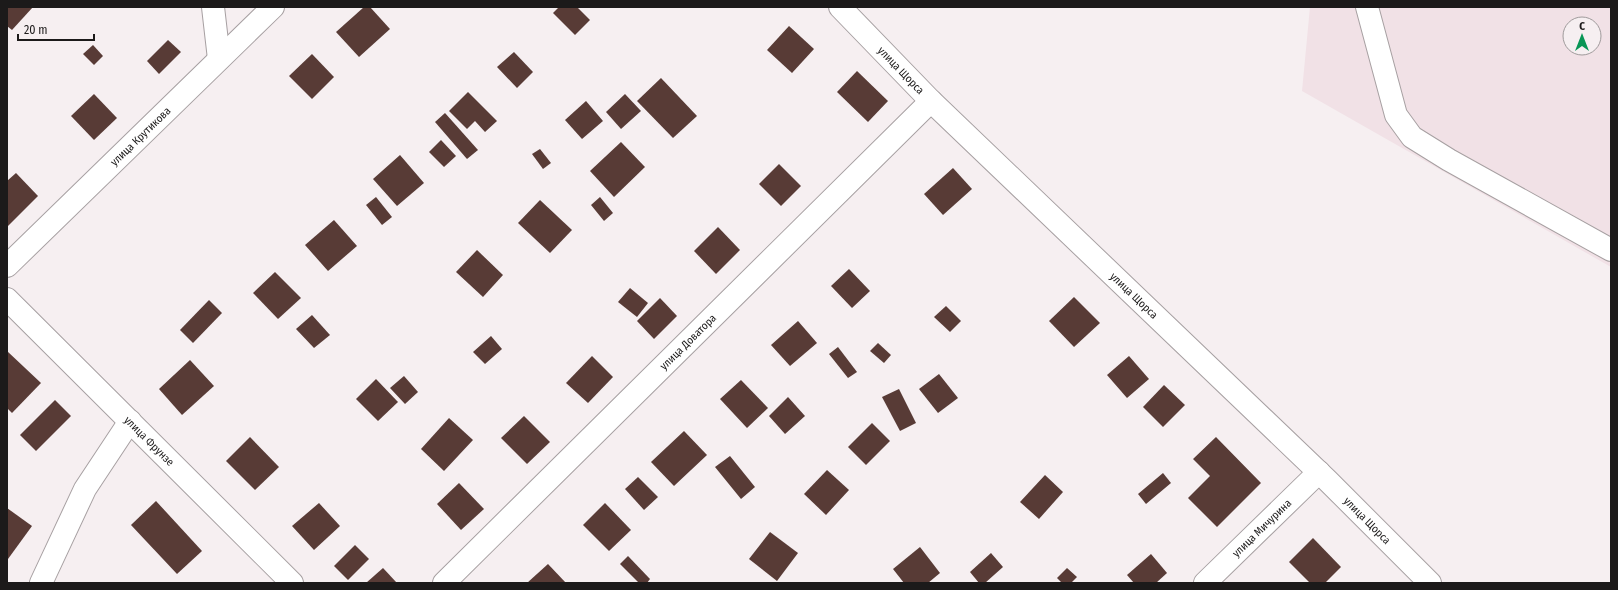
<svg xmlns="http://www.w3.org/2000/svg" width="1618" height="590" font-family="'Fira Sans Condensed',sans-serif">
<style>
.built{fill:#f1e1e6;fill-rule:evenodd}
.building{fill:#583b36}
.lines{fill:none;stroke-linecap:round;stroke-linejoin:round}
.minor-casing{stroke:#a7a0a2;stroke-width:24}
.minor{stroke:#fff;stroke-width:22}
.labels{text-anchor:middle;stroke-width:4;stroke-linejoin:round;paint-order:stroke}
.street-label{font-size:11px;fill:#1c1a1a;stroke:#f6eff1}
</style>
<rect width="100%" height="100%" fill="#f6eff1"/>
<path class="built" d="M1310,7H1611V267L1302,91ZM1570,24H1594V48H1570Z"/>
<g class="building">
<polygon points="7,7 33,7 12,30 7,26"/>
<polygon points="364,7 370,7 390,29 359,57 336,32"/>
<polygon points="559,7 577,7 590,20 575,35 553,13"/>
<polygon points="789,26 814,49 792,73 767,50"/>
<polygon points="168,40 181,52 159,74 147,61"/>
<polygon points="93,45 103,56 94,65 83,54"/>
<polygon points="514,52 533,72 517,88 497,67"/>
<polygon points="312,54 334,77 312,99 289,76"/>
<polygon points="857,71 888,101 868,122 837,92"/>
<polygon points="661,78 697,116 673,138 637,101"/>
<polygon points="468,92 497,121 485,132 475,121 467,129 449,111"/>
<polygon points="94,94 117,118 94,140 71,116"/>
<polygon points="625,94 641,111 621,129 606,112"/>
<polygon points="586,101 603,121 582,139 565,120"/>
<polygon points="445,113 478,150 467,159 435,122"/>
<polygon points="441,140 456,156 444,167 429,152"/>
<polygon points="621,142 645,167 614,197 590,171"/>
<polygon points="540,149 551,163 543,169 532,154"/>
<polygon points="400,155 424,183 397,206 373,179"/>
<polygon points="779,164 801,186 781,206 759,184"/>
<polygon points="953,168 972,189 943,215 924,194"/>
<polygon points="16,173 38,196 7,227 7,181"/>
<polygon points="376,197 392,217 382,225 366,205"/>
<polygon points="600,197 613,213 604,221 591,205"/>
<polygon points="540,200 572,230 550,253 518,223"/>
<polygon points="334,220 357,246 328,271 305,245"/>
<polygon points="718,227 740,250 716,274 694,251"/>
<polygon points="477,250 503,275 483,297 456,272"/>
<polygon points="849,269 870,291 852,308 831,286"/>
<polygon points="275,272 301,298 278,319 253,293"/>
<polygon points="630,288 648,303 637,317 618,302"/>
<polygon points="1074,297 1100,323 1074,347 1049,321"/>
<polygon points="660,298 677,316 654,339 637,321"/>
<polygon points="209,300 222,313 193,343 180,330"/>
<polygon points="946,306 961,321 950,332 934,317"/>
<polygon points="312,315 330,335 314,348 296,329"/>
<polygon points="798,321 817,343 790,366 771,345"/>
<polygon points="491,336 502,349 485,364 473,352"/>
<polygon points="878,343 891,355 884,363 870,351"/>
<polygon points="838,347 857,372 848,378 829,354"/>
<polygon points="7,351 41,383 12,413 7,408"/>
<polygon points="592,356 613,377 588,403 566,383"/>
<polygon points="1129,356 1149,379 1127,398 1107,375"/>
<polygon points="190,360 214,386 182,415 159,389"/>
<polygon points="939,374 958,398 938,413 919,389"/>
<polygon points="404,376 418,392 405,404 390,388"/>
<polygon points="376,379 398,402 378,421 356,399"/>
<polygon points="741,380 768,408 747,428 720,399"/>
<polygon points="1164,385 1185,405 1163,427 1143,407"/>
<polygon points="899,389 916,423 900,431 882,397"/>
<polygon points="788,397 805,416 785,434 769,416"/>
<polygon points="55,400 71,416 36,451 20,435"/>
<polygon points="524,416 550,442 527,464 501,438"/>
<polygon points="449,418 473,440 444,471 421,449"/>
<polygon points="872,423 890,441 866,465 848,447"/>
<polygon points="684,431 707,455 674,486 651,462"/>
<polygon points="250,437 279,467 255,490 226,461"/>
<polygon points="1216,437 1261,483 1217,527 1188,498 1210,476 1193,459"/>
<polygon points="730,456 755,487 741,499 715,467"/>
<polygon points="827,470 849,490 826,515 804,494"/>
<polygon points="1163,473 1171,483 1146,504 1138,494"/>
<polygon points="1045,475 1063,492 1039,519 1020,502"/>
<polygon points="638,477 658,497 644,510 625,489"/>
<polygon points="459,483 484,509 461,530 437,504"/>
<polygon points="156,501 202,551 177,574 131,525"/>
<polygon points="319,503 340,526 314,550 292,526"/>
<polygon points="605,503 631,530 609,551 583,525"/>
<polygon points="7,508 32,526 8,559 7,558"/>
<polygon points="770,532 798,553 777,581 749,559"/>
<polygon points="1313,538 1341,567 1325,583 1310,583 1289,562"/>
<polygon points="355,545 369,559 348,580 334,566"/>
<polygon points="920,547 940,573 928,583 904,583 893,569"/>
<polygon points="991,553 1003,567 985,583 979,583 970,572"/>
<polygon points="1151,554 1167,573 1156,583 1134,583 1127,575"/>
<polygon points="628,556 650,579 647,583 639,583 620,564"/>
<polygon points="548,564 566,583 527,583"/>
<polygon points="383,568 397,583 366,583"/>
<polygon points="1067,568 1077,577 1071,583 1062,583 1057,578"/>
</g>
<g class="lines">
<defs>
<g id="minor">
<polyline points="213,7 219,59"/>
<path id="s1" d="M840,7L931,101L1327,480L1430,583"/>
<polyline points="1367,7 1396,115 1412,137 1449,160 1611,250"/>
<path id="s2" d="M7,266L273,7"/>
<path id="s3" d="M7,299L292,583"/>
<polyline points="41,583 85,489 130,421"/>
<path id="s4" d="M444,583L931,101"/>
<path id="s5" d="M1205,583L1319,472"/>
</g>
</defs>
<use href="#minor" class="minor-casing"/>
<use href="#minor" class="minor"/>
</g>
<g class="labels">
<g class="street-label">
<text dy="4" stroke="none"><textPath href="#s1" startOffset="88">улица Щорса</textPath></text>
<text dy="4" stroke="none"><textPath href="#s2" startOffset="186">улица Крутикова</textPath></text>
<text dy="4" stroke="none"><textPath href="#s1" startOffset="412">улица Щорса</textPath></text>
<text dy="4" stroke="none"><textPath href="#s4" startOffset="343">улица Доватора</textPath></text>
<text dy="4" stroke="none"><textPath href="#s3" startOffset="201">улица Фрунзе</textPath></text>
<text dy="4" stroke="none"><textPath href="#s1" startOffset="736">улица Щорса</textPath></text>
<text dy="4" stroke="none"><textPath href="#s5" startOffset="79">улица Мичурина</textPath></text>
</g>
</g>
<rect width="1618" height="590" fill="none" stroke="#1c1a1a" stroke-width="16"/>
<g transform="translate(1582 36)"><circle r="19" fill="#f6eff1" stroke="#9f9a9b"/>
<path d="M0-3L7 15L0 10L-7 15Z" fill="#099656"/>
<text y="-6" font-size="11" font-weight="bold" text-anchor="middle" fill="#1c1a1a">С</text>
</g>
<path d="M18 34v6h76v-6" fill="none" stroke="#1c1a1a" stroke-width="2"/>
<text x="24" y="34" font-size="12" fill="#1c1a1a" stroke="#f6eff1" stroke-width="3" paint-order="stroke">20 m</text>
</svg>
